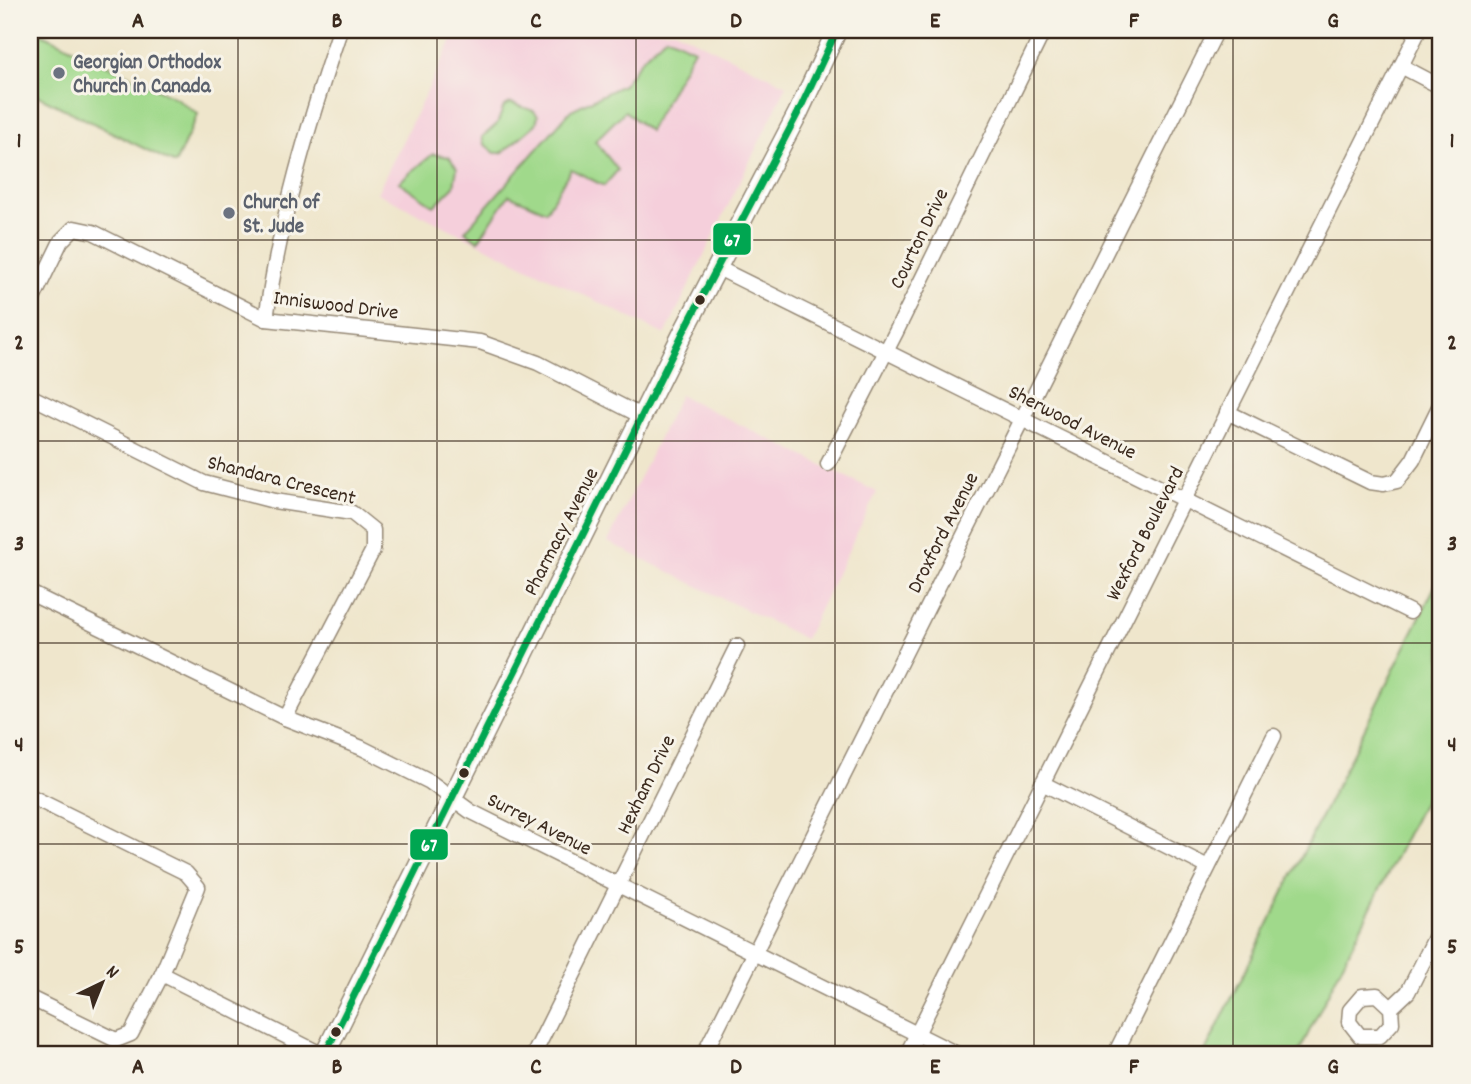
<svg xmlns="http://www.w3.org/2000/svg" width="1471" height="1084" font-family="Dekko,sans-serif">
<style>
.built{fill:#f5cfdb}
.green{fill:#a0d98b;stroke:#6e8254;stroke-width:2}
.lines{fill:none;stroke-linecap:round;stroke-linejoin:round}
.street-casing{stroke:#958875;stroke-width:17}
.secondary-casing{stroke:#958875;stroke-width:22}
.street{stroke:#fff;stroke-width:14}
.secondary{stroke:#fff;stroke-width:19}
.bus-1-casing{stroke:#f7f3e8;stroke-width:12}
.bus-1{stroke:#00a651;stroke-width:7}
.grid{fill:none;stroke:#3b2a1e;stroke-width:2;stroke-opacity:0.55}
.worship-dot{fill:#6b7280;stroke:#f7f3e8;stroke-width:2.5}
.bus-dot{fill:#3b2a1e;stroke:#f7f3e8;stroke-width:2.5}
.labels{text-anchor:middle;stroke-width:6;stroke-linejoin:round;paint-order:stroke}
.worship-label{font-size:21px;font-weight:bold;fill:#5b616d;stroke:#f7f3e8;text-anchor:start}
.street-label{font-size:21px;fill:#3b2a1e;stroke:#f7f3e8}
.line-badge{stroke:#f7f3e8;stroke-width:2.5}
.badge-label{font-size:19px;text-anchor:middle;font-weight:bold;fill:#fff}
.neatline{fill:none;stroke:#3b2a1e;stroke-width:2.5}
.grid-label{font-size:23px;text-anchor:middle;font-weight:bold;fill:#3b2a1e}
</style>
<rect width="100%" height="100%" fill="#f7f3e8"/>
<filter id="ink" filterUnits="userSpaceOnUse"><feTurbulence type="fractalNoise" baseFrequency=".0143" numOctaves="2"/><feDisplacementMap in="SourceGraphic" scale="14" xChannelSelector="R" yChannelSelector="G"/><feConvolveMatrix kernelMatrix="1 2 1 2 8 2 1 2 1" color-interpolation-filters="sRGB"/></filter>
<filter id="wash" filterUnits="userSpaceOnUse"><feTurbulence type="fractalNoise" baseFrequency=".00686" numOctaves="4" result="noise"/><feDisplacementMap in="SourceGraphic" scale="28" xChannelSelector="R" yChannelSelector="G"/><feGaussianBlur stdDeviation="1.57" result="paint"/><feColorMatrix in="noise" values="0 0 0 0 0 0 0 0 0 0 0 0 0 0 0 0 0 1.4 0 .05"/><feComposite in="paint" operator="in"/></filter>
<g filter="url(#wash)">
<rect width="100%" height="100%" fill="#efe6cc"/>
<g class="built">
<polygon points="457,30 674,30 787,85 665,335 377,193"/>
<polygon points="680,395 877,492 805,639 608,542"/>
</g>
<g class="green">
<polygon points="30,30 34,30 176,98 198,114 175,164 30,92"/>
<polygon points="666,36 694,49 649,131 625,111 595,141 618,170 604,186 571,169 546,211 509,195 478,241 465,231 571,110 623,85 642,59"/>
<polygon points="511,103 534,111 538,116 536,124 502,153 495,153 484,144 482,137 497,124 504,106"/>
<polygon points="433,154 449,157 457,168 454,186 434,206 399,182"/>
<polygon points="1441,574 1441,766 1298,1054 1204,1054"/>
</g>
</g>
<g filter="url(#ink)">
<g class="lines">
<defs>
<g id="street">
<polyline points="1401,66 1441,87"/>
<polyline points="716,267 1410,612"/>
<polyline points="30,305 61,241 74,228 93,232 266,319 480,342 538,363 643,417"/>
<path d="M266,319C280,219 308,125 340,30"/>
<polyline points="30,396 204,483 274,501 352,513 373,530 373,550 285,718"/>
<polyline points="1227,412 1370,482 1384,484 1397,481 1413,460 1441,403"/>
<polyline points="828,464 896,332 1044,30"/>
<polyline points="30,593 285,718 362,748 430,782 470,811 957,1054"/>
<polyline points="1042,783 1208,867"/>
<polyline points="30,796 186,873 198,887 162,974"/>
<polyline points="30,998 116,1040 131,1034 162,974 321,1054"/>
<polyline points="1391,1008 1377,995 1362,996 1350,1010 1349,1022 1360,1036 1380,1036 1392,1023 1391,1008 1408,992 1441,926"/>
<polyline points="534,1054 737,646"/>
<polyline points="704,1054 1217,30"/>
<polyline points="907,1054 1419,30"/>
<polyline points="1115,1054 1274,736"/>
</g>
<polyline id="secondary" points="325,1054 684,331 798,113 837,30"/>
</defs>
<use href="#street" class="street-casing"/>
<use href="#secondary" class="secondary-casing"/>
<use href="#street" class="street"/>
<use href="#secondary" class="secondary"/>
<defs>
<polyline id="bus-1" points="325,1054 684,331 798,113 837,30"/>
</defs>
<use href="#bus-1" class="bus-1-casing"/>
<use href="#bus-1" class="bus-1"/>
</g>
</g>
<path class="grid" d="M238,30V1054M437,30V1054M636,30V1054M835,30V1054M1034,30V1054M1233,30V1054M30,240H1441M30,441H1441M30,643H1441M30,844H1441"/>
<g class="worship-dot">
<circle cx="59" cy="73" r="7"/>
<circle cx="229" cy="213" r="7"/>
</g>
<g class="bus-dot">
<circle cx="700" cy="300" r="6"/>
<circle cx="464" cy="773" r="6"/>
<circle cx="336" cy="1032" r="6"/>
</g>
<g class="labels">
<g class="worship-label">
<text x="73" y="68">Georgian Orthodox<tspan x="73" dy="24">Church in Canada</tspan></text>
<text x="243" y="208">Church of<tspan x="243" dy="24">St. Jude</tspan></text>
</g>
<g class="street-label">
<text transform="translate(918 238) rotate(-64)" y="7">Courton Drive</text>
<text transform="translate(336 304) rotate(7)" y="7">Inniswood Drive</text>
<text transform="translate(1073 421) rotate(27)" y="7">Sherwood Avenue</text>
<text transform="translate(282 479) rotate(14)" y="7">Shandara Crescent</text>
<text transform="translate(560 531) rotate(-63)" y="7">Pharmacy Avenue</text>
<text transform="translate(942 532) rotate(-63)" y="7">Droxford Avenue</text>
<text transform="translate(1144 533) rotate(-63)" y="7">Wexford Boulevard</text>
<text transform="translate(645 784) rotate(-64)" y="7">Hexham Drive</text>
<text transform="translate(540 823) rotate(27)" y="7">Surrey Avenue</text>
</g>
</g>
<g class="line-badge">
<rect x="712" y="222" width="40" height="34" rx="7" fill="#00a651"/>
<rect x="409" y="828" width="40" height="33" rx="7" fill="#00a651"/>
</g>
<g class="badge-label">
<text x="732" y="246">67</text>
<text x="429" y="851">67</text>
</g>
<rect width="1471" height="1084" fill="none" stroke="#f7f3e8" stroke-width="77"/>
<g transform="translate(102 983) rotate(43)" stroke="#f7f3e8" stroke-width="5" paint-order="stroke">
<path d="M0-5L12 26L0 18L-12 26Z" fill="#3b2a1e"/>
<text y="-10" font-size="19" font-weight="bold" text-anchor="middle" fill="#3b2a1e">N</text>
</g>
<rect x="38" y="38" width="1394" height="1008" class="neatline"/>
<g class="grid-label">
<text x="138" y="27">A</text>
<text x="337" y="27">B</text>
<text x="536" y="27">C</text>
<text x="736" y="27">D</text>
<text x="935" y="27">E</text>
<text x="1134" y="27">F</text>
<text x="1333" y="27">G</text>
<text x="19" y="147">1</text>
<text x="1452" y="147">1</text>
<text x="19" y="349">2</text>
<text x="1452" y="349">2</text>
<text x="19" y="550">3</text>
<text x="1452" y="550">3</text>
<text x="19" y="751">4</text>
<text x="1452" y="751">4</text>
<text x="19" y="953">5</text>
<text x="1452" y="953">5</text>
<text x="138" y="1073">A</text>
<text x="337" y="1073">B</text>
<text x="536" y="1073">C</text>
<text x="736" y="1073">D</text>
<text x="935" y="1073">E</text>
<text x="1134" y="1073">F</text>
<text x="1333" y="1073">G</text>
</g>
</svg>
